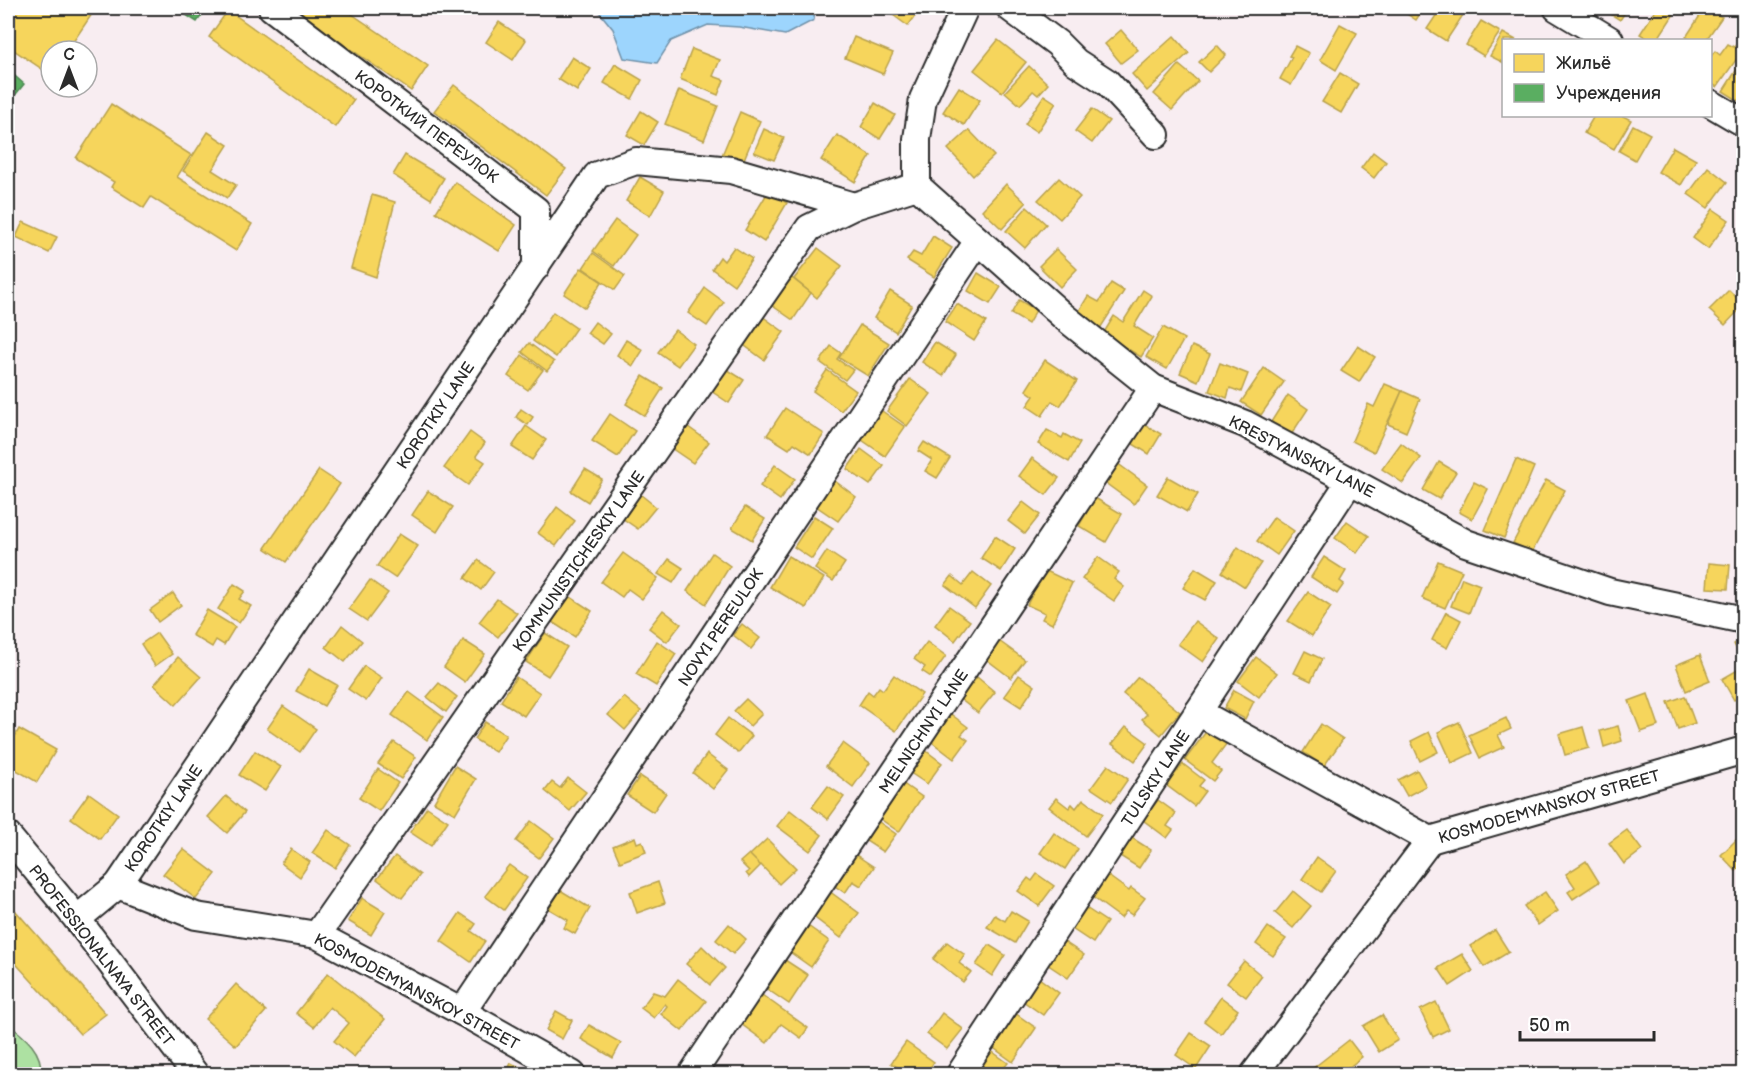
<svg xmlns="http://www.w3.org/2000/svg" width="1751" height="1082" font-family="'Balsamiq Sans',sans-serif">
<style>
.green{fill:#ade1a2;stroke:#6c8666;stroke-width:1.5}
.water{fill:#9dd5fd;stroke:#6f91a9;stroke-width:1.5}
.homes{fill:#f6d55c;stroke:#b9a24d;stroke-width:1.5}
.public{fill:#5aae61;stroke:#4c8751;stroke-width:1.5}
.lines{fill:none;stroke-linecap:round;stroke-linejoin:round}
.minor-casing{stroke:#2b2b2b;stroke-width:30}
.minor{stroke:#fff;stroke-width:26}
.labels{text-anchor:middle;stroke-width:6;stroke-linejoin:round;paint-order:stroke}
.street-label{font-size:16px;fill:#2b2b2b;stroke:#fff}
</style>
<rect width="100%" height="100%" fill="#f8edf1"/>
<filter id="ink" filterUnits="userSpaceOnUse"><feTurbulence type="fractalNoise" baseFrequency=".0167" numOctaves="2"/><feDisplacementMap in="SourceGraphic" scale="12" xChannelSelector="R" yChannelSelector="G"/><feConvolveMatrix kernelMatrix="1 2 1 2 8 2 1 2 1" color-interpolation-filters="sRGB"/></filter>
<g filter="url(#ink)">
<path class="green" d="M8,1024C25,1037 43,1051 41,1074H8Z"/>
<polygon class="water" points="596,8 815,8 814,20 785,35 739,27 708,25 671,41 657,63 624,58 613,29"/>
<g class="homes">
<polygon points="16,8 96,8 67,51 51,51 51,75 8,46 8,20"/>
<polygon points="292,8 343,8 428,66 411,91"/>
<polygon points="888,8 921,8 908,26 886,10"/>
<polygon points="1406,8 1424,8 1416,20 1404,12"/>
<polygon points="1441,8 1467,9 1446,41 1427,29"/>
<polygon points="1613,8 1628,8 1620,20 1609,13"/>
<polygon points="1657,8 1664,8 1674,14 1657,40 1650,40 1640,34"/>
<polygon points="1705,8 1722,17 1706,40 1691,40 1686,37"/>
<polygon points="228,10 354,100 335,127 209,37"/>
<polygon points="1481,21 1500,32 1484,56 1466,45"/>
<polygon points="499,22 526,40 513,60 486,42"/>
<polygon points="1340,24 1357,33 1336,70 1320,60"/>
<polygon points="1121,30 1138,50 1121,63 1105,44"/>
<polygon points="1503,33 1516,40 1504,40 1504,63 1490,56"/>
<polygon points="1174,36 1189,53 1147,91 1132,74"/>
<polygon points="854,37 893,53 883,74 845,58"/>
<polygon points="1744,37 1744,53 1738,57 1717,87 1710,83 1710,57 1715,51 1720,55 1728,44 1734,47"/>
<polygon points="998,40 1026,62 1002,92 974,70"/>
<polygon points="1217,45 1226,55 1209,72 1199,62"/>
<polygon points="1295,46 1309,53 1291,85 1280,79 1292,57 1289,56"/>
<polygon points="692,49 720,60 713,76 724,80 718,95 680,79"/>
<polygon points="572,57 591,69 577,91 558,79"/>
<polygon points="615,64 642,80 632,99 604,83"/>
<polygon points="1179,65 1198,81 1172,110 1154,94"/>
<polygon points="1029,66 1048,84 1038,95 1033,91 1020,105 1005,92"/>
<polygon points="1739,66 1744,69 1744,93 1739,101 1723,91"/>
<polygon points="1340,73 1358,84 1341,113 1322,102"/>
<polygon points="454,85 566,169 546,195 434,111"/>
<polygon points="959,87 980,100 964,125 943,112"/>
<polygon points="679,90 718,106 704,140 665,124"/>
<polygon points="1044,95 1056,103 1037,132 1025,124"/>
<polygon points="875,103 895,115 880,139 861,127"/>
<polygon points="111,104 191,155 177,177 252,224 236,251 151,197 144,208 111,187 114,182 76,158"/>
<polygon points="1092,109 1109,121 1092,143 1075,131"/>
<polygon points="641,111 658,122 644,145 627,135"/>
<polygon points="740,112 760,121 742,164 722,155"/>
<polygon points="1594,116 1623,116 1631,120 1614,149 1584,133"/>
<polygon points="1633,125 1650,134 1635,160 1619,151"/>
<polygon points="764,129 784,138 774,160 754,152"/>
<polygon points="969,130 994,156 973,176 948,149"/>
<polygon points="208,132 228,145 212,170 236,185 227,198 183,171"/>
<polygon points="837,135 871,156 855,182 821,160"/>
<polygon points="1673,147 1696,160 1681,185 1658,172"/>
<polygon points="1373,152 1386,162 1374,178 1361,168"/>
<polygon points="405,155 444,178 431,199 393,175"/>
<polygon points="1708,167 1727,182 1708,208 1688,194"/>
<polygon points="640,177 664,191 650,216 626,201"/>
<polygon points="1059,178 1080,197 1060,219 1038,200"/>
<polygon points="455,182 516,225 499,251 436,212"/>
<polygon points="1006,184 1026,203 1002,229 982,210"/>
<polygon points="768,192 787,203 764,242 745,230"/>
<polygon points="372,195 395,202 376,277 351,268"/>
<polygon points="1027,207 1046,224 1025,248 1006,231"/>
<polygon points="1713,209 1729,220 1708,249 1693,238"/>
<polygon points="615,220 636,235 614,266 593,251"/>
<polygon points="23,222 57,237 49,253 16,237"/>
<polygon points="933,236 952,248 934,277 907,260 913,252 921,256"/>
<polygon points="734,247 752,259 734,285 712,269 720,257 724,261"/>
<polygon points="818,248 842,266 817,298 794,279"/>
<polygon points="1056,249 1077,269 1060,287 1039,266"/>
<polygon points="593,253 625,276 615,290 583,268"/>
<polygon points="581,268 602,282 585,308 564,294"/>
<polygon points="978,273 1001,287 990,304 968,291"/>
<polygon points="788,275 811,293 793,320 767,302"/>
<polygon points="1111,283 1124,291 1099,330 1076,316 1088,296 1099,302"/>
<polygon points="705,288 724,302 707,326 688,313"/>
<polygon points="1143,290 1152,296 1134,326 1153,338 1141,357 1103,334 1114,316 1123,322"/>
<polygon points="1729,290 1744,305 1725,325 1709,310"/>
<polygon points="890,291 912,305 896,332 874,318"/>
<polygon points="1019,300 1036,310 1028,324 1011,314"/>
<polygon points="957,304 986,322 974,341 945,322"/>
<polygon points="553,312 576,328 556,357 533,341"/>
<polygon points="762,316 784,332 764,360 741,343"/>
<polygon points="595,322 611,334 603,344 587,333"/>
<polygon points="860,325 889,343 868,376 839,358"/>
<polygon points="1163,327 1184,339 1167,369 1146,357"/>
<polygon points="675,330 694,344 678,366 658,352"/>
<polygon points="626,340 643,350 633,366 617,355"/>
<polygon points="935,342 956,355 943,376 922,362"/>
<polygon points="529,343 554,362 547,371 522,352"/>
<polygon points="831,346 841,353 837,359 853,370 845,380 820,362"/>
<polygon points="1192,346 1210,354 1198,381 1180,373"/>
<polygon points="1358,346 1375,357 1359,382 1341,371"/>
<polygon points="522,355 543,370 528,390 508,376"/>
<polygon points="1045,360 1077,381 1060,406 1052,401 1042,416 1027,406 1034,396 1026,390"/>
<polygon points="1220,363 1248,374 1241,392 1230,388 1227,398 1209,391"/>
<polygon points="725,368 744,380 729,403 711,391"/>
<polygon points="1264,368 1284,382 1261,415 1241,402"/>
<polygon points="827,370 856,391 841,411 813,391"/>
<polygon points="643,376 663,388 645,416 626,404"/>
<polygon points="910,379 931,394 907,426 887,411"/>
<polygon points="1385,384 1402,391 1374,452 1352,441 1368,404 1374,407"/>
<polygon points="1402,391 1420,399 1406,432 1388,424"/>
<polygon points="1288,395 1308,409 1291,435 1271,422"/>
<polygon points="785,408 824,434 811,454 794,443 789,449 767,435"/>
<polygon points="521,409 533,417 528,425 516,417"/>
<polygon points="882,411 905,427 885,456 862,440"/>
<polygon points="610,414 635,431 618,457 592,441"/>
<polygon points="684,424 709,442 693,463 668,446"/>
<polygon points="1144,424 1161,434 1149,454 1133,444"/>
<polygon points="526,426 546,440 532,460 512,447"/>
<polygon points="1047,430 1062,438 1064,434 1080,443 1069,462 1038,444"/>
<polygon points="470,432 485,443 476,456 485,462 468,485 444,468"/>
<polygon points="924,442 950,458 937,478 925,471 932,460 918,451"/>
<polygon points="1401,443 1421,458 1403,483 1382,469"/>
<polygon points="861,449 884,466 870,485 847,469"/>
<polygon points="1032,458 1059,478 1046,495 1019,476"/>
<polygon points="1516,459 1534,467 1504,538 1485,530"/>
<polygon points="1439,462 1456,472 1439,499 1423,490"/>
<polygon points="1117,463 1147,485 1134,504 1104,482"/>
<polygon points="775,465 795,479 780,500 760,486"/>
<polygon points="585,469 602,479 588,502 571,491"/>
<polygon points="319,470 340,484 286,562 265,548"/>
<polygon points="1168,477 1198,494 1187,512 1157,495"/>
<polygon points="1546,480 1565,490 1532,552 1513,543"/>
<polygon points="835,481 856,497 838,521 816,506"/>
<polygon points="1474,482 1488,489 1472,519 1459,512"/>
<polygon points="428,491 453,507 437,532 412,515"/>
<polygon points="640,494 656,507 638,529 622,518"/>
<polygon points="1095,498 1122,514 1106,542 1079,526"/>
<polygon points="1023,502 1040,515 1025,534 1008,521"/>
<polygon points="557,507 575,521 556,546 538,533"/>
<polygon points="745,507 765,519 752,540 732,528"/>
<polygon points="814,516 833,528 812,559 794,547"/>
<polygon points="1274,517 1294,531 1277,555 1257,541"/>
<polygon points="1347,521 1369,536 1357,553 1335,538"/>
<polygon points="399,534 418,546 395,578 377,566"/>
<polygon points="995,536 1015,549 1001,571 981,558"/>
<polygon points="1238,547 1261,563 1245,587 1222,572"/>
<polygon points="827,551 845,563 833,581 815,569"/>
<polygon points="623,553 658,578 642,599 628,589 622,597 601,582"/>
<polygon points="712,553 730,566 706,604 687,591"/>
<polygon points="788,556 824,578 806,608 770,587"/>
<polygon points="1098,557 1119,572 1114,579 1124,587 1114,601 1082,579"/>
<polygon points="1324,557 1346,571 1340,581 1344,584 1337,594 1311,577"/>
<polygon points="669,559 683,568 673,583 658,574"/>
<polygon points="478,560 494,572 481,590 465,578"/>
<polygon points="1438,561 1462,571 1445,608 1422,598"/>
<polygon points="1709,563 1730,565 1728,589 1707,588"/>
<polygon points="1195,568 1217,581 1205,600 1183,588"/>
<polygon points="1044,570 1072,583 1052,624 1042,619 1045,613 1027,605"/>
<polygon points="973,572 991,586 975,608 945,585 952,576 963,585"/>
<polygon points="1462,578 1480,585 1469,613 1451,606"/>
<polygon points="370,580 388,593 367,621 349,609"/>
<polygon points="234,584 245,591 239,599 251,606 239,623 218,609"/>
<polygon points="1308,592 1331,607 1312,636 1288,621"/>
<polygon points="173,593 181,605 158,622 150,610"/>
<polygon points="569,596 592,611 575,637 552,622"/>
<polygon points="497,599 517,613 498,637 479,622"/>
<polygon points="949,606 970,621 955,641 935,625"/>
<polygon points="207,610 235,627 224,645 216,640 212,647 192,635"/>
<polygon points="663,610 681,624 667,642 649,628"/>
<polygon points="1446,612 1461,620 1447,648 1432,640"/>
<polygon points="1195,621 1219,639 1203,662 1178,644"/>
<polygon points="742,624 760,638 751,649 733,635"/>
<polygon points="342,625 362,641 345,662 326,647"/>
<polygon points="157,633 172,654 155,666 141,644"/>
<polygon points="545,633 567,647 548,676 526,662"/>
<polygon points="1744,639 1744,664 1734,644"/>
<polygon points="463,640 485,654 465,682 444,667"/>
<polygon points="657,641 676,654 656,686 636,674"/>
<polygon points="999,641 1025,660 1011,678 986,659"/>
<polygon points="927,642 946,656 931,677 922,671 925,667 914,659"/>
<polygon points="1305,651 1322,659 1311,681 1294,673"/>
<polygon points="1700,655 1710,681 1686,691 1676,665"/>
<polygon points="178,657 201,677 176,705 154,685"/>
<polygon points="1256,657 1277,673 1259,697 1238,681"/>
<polygon points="364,666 382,678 366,701 348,689"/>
<polygon points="1741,668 1744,673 1744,695 1734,700 1722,679"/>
<polygon points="309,669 337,685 324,706 296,691"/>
<polygon points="894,675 922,694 896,731 859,705 868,691 873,695 879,687 883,690"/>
<polygon points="1019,675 1035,686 1021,707 1004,696"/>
<polygon points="516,677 540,693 524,716 501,701"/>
<polygon points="977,677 995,692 978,713 960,699"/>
<polygon points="1138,677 1180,712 1161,735 1142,719 1147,714 1123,694"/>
<polygon points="439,683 457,697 446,712 427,697"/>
<polygon points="1234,690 1254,701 1245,719 1224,708"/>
<polygon points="409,692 443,717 427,740 392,715"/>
<polygon points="1648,694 1659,726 1641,732 1629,701"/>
<polygon points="1685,696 1695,723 1678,729 1668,702"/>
<polygon points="624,697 641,711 625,730 608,715"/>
<polygon points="746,699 762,714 750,726 734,711"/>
<polygon points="283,706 316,729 300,752 267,729"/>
<polygon points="948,712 968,727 961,735 968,740 954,759 928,739"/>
<polygon points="728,718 752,736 738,753 715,735"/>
<polygon points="1506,718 1511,729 1498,735 1504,747 1480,758 1469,735"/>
<polygon points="485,722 506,735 495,752 474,739"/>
<polygon points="1459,722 1473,753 1452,763 1438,732"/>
<polygon points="1321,724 1343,739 1324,766 1303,752"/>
<polygon points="1618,726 1622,741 1604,747 1600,731"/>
<polygon points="1126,727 1148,743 1135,761 1112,744"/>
<polygon points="1583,727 1589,748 1565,755 1559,734"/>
<polygon points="19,729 56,750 37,782 8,765 8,748"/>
<polygon points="1208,729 1227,743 1212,763 1221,771 1213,781 1185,760"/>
<polygon points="1429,732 1438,752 1420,761 1411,741"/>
<polygon points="394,742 416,757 401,779 378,764"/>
<polygon points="843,743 870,763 853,787 826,766"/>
<polygon points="925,750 942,763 927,784 909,772"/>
<polygon points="255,751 281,767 265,791 239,775"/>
<polygon points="707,754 728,770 713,789 693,773"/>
<polygon points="1183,764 1204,780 1199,786 1205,791 1194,806 1166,785"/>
<polygon points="1108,765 1128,779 1112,802 1091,788"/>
<polygon points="455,766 476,779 455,814 434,802"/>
<polygon points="378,769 398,783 379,811 359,798"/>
<polygon points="1417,770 1426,786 1407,796 1398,780"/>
<polygon points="640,776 666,793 653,812 627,795"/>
<polygon points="568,778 586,792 570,811 545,791 552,782 560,788"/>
<polygon points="902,783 922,797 899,832 879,818"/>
<polygon points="828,786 844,797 828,819 812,807"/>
<polygon points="89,793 118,814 100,839 71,818"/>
<polygon points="226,796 245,812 227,833 208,817"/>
<polygon points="1056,798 1069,808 1072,804 1076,808 1083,799 1103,814 1086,836 1049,807"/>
<polygon points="1158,800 1176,813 1167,826 1173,830 1167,838 1143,820"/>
<polygon points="427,807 448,821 431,846 410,832"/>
<polygon points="790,810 822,835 810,851 777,826"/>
<polygon points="876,820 896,834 883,852 863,839"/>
<polygon points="531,821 554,838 539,858 516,841"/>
<polygon points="328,830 350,845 335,868 312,853"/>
<polygon points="1627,830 1642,850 1624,864 1609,843"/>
<polygon points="1054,833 1078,849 1065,869 1040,853"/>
<polygon points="1740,836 1744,840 1744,863 1736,871 1721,855"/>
<polygon points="635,837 637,843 642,841 646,852 620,862 613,846"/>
<polygon points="1132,838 1151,850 1139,868 1120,856"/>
<polygon points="767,839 796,868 779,884 761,865 749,877 746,873 749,871 740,862 749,854 760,865 750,855"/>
<polygon points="183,849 216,874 196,899 163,874"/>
<polygon points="291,849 310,862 300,877 281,863"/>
<polygon points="853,853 874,867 861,886 853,881 845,893 832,884"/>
<polygon points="395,856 420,875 402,898 377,879"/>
<polygon points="1317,857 1336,871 1321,892 1302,879"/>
<polygon points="1586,861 1599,882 1573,899 1568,892 1575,887 1566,874"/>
<polygon points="509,865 527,878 504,910 485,896"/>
<polygon points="1037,874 1054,886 1039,906 1018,891 1028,878 1032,881"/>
<polygon points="1107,875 1129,891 1131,888 1145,898 1132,915 1126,911 1121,918 1091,896"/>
<polygon points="658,882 665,903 637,913 630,892"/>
<polygon points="560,890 590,908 575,934 564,928 568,920 549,909"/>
<polygon points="829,891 859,913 841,938 811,915"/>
<polygon points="1293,891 1311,906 1293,928 1275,913"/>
<polygon points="1545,892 1558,911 1538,925 1524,906"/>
<polygon points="362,898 385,912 371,935 348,921"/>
<polygon points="8,902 106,1014 80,1034 8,955"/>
<polygon points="1086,908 1107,922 1093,943 1072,929"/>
<polygon points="1011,911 1028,921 1015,943 987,927 995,915 1005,921"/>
<polygon points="460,913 476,924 471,931 485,941 471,962 441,941"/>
<polygon points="729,924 746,939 733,954 716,940"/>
<polygon points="808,926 829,941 811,967 790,952"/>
<polygon points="1268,927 1286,939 1273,956 1256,944"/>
<polygon points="1495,930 1509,952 1484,967 1470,946"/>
<polygon points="1063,941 1084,955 1068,978 1047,964"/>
<polygon points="947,942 965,955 959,963 971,972 963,982 933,959"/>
<polygon points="989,945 1005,955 992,976 976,965"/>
<polygon points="702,946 725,968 710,985 686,964"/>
<polygon points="1462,954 1473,971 1450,986 1438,968"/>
<polygon points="785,960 808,975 789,1004 767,989"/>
<polygon points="1244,961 1262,976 1246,997 1227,983"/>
<polygon points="328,973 385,1019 354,1057 334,1041 349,1023 330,1007 314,1027 296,1013"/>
<polygon points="1039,978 1059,993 1043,1015 1023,1001"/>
<polygon points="678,979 706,1001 682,1031 661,1014 667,1006 665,1004 654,1018 641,1008 653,992 665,996"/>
<polygon points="236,984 266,1011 236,1046 205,1019"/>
<polygon points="762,995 808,1028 801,1038 781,1024 767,1043 741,1024"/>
<polygon points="1221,997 1238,1010 1221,1034 1204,1021"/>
<polygon points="1436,1002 1449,1029 1433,1037 1420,1010"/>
<polygon points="556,1011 572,1020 562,1039 546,1030"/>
<polygon points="942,1013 963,1029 947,1049 927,1034"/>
<polygon points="1015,1013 1036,1028 1013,1062 991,1046"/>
<polygon points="1382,1015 1398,1040 1379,1052 1363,1026"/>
<polygon points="589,1025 621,1043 613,1058 581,1039"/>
<polygon points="1191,1033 1211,1046 1196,1069 1176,1055"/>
<polygon points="1349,1040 1362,1057 1346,1070 1349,1074 1317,1074 1312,1069"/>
<polygon points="906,1042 934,1062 926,1074 892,1074 897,1067 891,1063"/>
<polygon points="990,1050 1008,1063 999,1074 986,1074 977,1068"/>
<polygon points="511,1063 529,1072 528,1074 506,1074"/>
</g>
<g class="public">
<polygon points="175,8 207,8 197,22"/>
<polygon points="8,70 24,84 8,104"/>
</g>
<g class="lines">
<defs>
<g id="minor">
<polyline points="272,8 536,210 536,267"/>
<polyline points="1010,8 1057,43 1076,62 1107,82 1156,135"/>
<polyline points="1557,8 1610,40"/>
<polyline points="1710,103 1744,123"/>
<polyline points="917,186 1063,316 1153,388 1245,424 1466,543 1610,592 1744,620"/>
<polyline points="917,186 917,139 923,99 965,8"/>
<polyline points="1198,712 1430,840"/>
<polyline points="8,836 77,919 195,1074"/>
<polyline points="118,885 196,916 317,935 462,1012 572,1074"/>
<polyline points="77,919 118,885 597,175 636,161 731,170 854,206 917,186"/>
<polyline points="317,935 809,228 854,206"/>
<polyline points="462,1012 978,241"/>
<polyline points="692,1074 1153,388"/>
<polyline points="960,1074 1350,481"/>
<polyline points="1254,1074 1430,840 1744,750"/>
</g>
</defs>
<use href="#minor" class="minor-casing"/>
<use href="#minor" class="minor"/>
</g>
</g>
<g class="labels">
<g class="street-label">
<text transform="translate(427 126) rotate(37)" y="6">КОРОТКИЙ ПЕРЕУЛОК</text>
<text transform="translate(435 415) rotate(-56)" y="6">KOROTKIY LANE</text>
<text transform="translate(1302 456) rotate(27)" y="6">KRESTYANSKIY LANE</text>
<text transform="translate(578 561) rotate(-55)" y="6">KOMMUNISTICHESKIY LANE</text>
<text transform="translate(720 627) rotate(-56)" y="6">NOVYI PEREULOK</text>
<text transform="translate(923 731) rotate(-56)" y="6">MELNICHNYI LANE</text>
<text transform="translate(1155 778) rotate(-57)" y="6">TULSKIY LANE</text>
<text transform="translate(1549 806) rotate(-16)" y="6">KOSMODEMYANSKOY STREET</text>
<text transform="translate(163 818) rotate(-56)" y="6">KOROTKIY LANE</text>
<text transform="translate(102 955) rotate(52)" y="6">PROFESSIONALNAYA STREET</text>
<text transform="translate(417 991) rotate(28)" y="6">KOSMODEMYANSKOY STREET</text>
</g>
</g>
<rect width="1751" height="1082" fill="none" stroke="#fff" stroke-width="30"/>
<rect x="15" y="15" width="1721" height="1052" fill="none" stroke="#2b2b2b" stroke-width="2" filter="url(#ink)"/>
<rect x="1502" y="39" width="210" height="78" fill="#ffffff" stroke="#aaaaaa" stroke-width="1.5"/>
<rect x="1514" y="54" width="30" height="18" fill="#f6d55c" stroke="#aaaaaa" stroke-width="1.5"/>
<text x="1556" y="69" font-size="18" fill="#2b2b2b">Жильё</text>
<rect x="1514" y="84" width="30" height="18" fill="#5aae61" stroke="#aaaaaa" stroke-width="1.5"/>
<text x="1556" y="99" font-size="18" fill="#2b2b2b">Учреждения</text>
<g transform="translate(69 69)"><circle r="28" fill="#ffffff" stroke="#aaaaaa" stroke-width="1.5"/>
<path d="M0-4.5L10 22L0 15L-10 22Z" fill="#2b2b2b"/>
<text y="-9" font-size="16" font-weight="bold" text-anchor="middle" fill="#2b2b2b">С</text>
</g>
<path d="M1520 1031v9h134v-9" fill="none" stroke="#2b2b2b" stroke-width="3"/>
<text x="1529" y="1031" font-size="18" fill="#2b2b2b" stroke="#ffffff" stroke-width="4.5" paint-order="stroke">50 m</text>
</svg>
